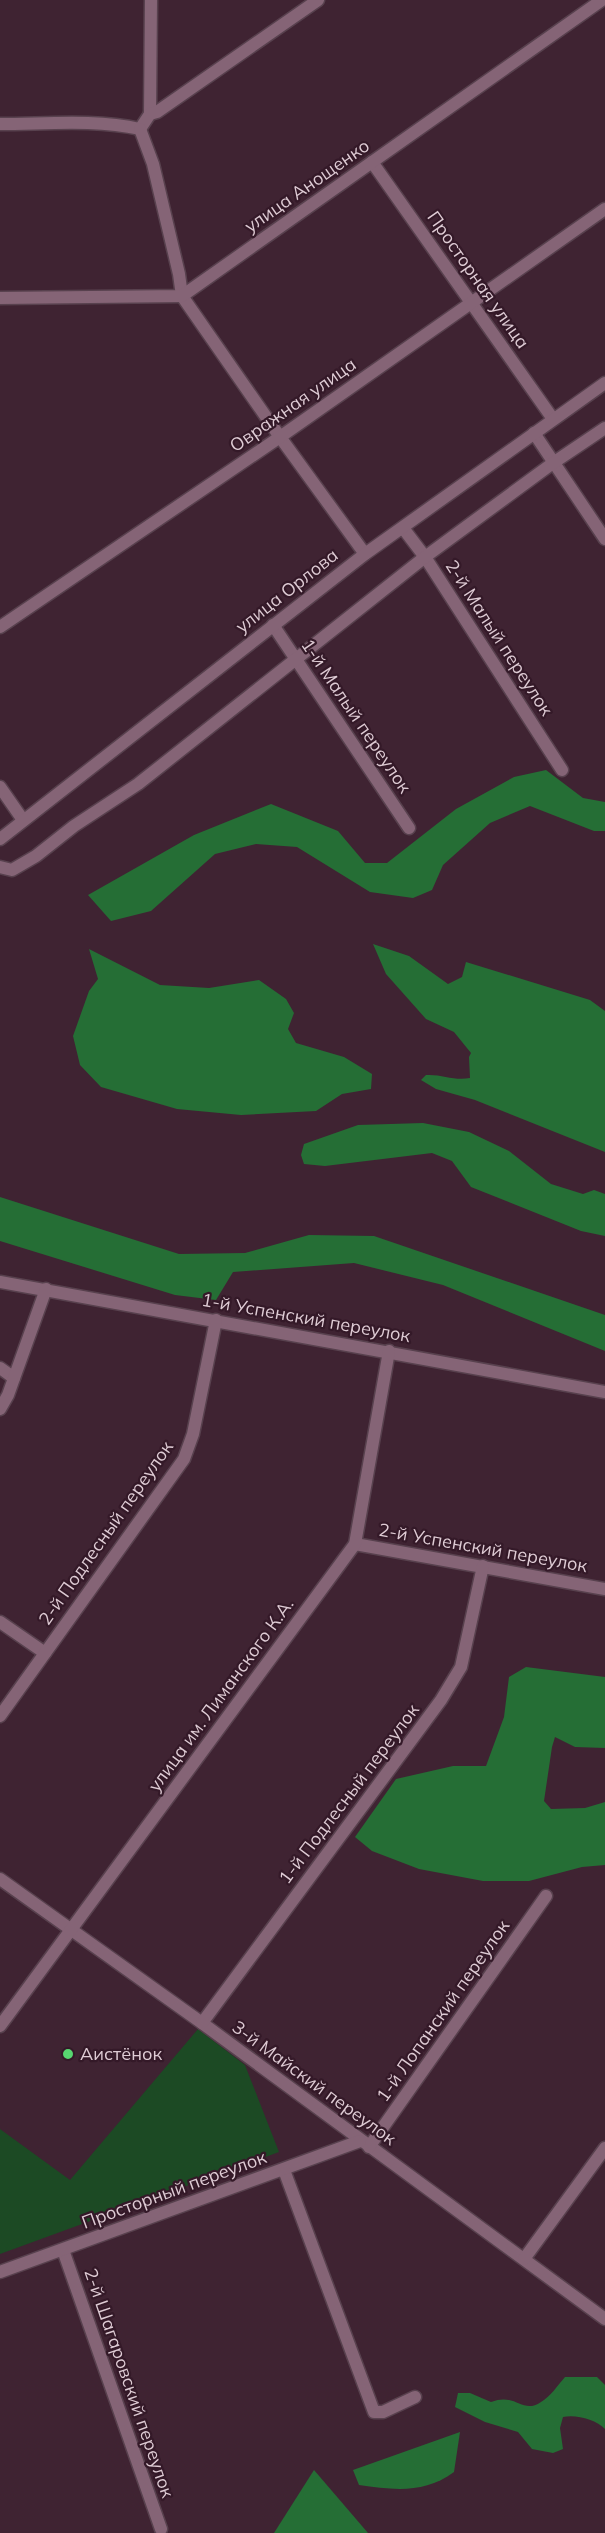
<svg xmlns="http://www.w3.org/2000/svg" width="605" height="2533" font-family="Mulish,sans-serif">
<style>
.green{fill:#1c4a24}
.forest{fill:#256e35}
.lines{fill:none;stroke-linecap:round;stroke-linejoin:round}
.minor-casing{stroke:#58414e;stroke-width:15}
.minor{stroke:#856476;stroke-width:12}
.poi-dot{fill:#57d670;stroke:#341928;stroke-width:2}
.labels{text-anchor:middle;stroke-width:4.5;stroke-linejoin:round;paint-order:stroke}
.street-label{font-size:18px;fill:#decbd4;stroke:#341928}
.poi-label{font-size:18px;fill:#decbd4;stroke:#341928;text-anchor:start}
</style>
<rect width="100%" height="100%" fill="#3f2332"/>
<polygon class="green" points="198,2029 245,2065 279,2152 0,2254 0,2129 70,2180"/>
<g class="forest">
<polygon points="546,770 583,798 605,802 605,831 594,831 530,806 490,823 443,865 432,890 413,898 370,892 297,847 256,844 215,854 151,911 111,921 88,895 194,835 271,804 338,831 365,863 387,863 456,809 514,777"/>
<path d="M373,944L409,956L448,984L462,977L466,962L590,1000L605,1011V1152L475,1100L436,1089L421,1080L426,1075C442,1074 454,1081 470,1078L469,1057L471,1053L454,1032L426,1019L386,974Z"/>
<polygon points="89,949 160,985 209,988 259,980 286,999 294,1013 288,1029 296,1043 344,1057 372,1074 371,1089 342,1094 316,1111 241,1115 177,1109 101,1087 80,1065 73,1036 89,991 98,979"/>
<polygon points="423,1123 469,1132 509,1151 551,1184 583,1194 594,1190 605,1194 605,1236 581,1231 471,1187 452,1161 432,1153 325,1166 304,1164 301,1155 304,1144 358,1125"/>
<polygon points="0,1197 179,1254 245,1253 309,1235 374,1236 605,1315 605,1351 443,1285 354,1263 233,1272 216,1300 175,1295 0,1241"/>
<polygon points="526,1667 605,1677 605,1748 575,1747 555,1737 552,1747 544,1801 551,1809 585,1808 605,1802 605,1865 582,1867 529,1881 483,1881 419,1869 372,1851 355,1837 396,1779 453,1766 486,1766 504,1717 509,1677"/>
<path d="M565,2377H597L605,2385V2429C596,2419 575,2414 563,2417L560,2428L563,2449L553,2453L532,2449L518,2432L485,2422L455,2407L458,2393H470L491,2402C516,2392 522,2415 541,2402C550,2397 558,2385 565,2377Z"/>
<path d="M460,2432L454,2472C424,2494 394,2490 359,2485L353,2470Z"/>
<polygon points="314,2470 368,2533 274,2533"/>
</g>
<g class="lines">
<defs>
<g id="minor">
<polyline points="150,114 151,0"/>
<path d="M0,124C46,124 95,119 140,129L150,114L157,112L318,0"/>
<polyline points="140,129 153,164 179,274 182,296 280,437 365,554"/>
<polyline points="372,162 553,419"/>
<polyline points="0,298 182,296 602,0"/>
<polyline points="534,433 605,539"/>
<polyline points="403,528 425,557 562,770"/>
<polyline points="273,625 409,828"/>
<polyline points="0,627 280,437 605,209"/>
<polyline points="0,787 23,820"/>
<polyline points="0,839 365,554 605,383"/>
<polyline points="0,867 12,870 36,856 74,826 138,784 425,557 553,463 605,428"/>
<polyline points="0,1282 605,1392"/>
<polyline points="0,1368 14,1378"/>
<polyline points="0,1409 8,1395 46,1289"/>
<polyline points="355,1544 605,1589"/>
<polyline points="0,1622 45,1653"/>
<polyline points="0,1716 184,1459 193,1434 216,1320"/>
<polyline points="0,1879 202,2023 605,2319"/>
<polyline points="202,2023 441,1700 461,1667 483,1566"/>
<polyline points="0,2026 355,1544 389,1351"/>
<polyline points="369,2147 546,1896"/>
<polyline points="284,2170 374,2412 383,2412 415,2397"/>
<polyline points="63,2250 161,2529"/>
<polyline points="524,2259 605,2148"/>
<polyline points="0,2272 360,2141"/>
</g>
</defs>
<use href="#minor" class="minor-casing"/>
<use href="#minor" class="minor"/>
</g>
<circle class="poi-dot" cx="68" cy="2054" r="6"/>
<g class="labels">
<g class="street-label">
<text transform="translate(307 186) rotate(-35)" y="6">улица Анощенко</text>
<text transform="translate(478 280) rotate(55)" y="6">Просторная улица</text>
<text transform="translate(293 405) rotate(-35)" y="6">Овражная улица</text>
<text transform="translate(287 591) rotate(-38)" y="6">улица Орлова</text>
<text transform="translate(499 638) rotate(57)" y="6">2-й Малый переулок</text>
<text transform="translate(356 716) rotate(56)" y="6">1-й Малый переулок</text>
<text transform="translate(306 1318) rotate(10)" y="6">1-й Успенский переулок</text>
<text transform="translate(106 1533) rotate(-55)" y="6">2-й Подлесный переулок</text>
<text transform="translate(483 1548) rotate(10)" y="6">2-й Успенский переулок</text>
<text transform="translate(221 1695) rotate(-54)" y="6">улица им. Лиманского К.А.</text>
<text transform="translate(349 1794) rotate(-53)" y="6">1-й Подлесный переулок</text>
<text transform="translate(443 2011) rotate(-55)" y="6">1-й Лопанский переулок</text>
<text transform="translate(314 2083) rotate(36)" y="6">3-й Майский переулок</text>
<text transform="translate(174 2190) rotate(-20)" y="6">Просторный переулок</text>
<text transform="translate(129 2383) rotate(71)" y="6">2-й Шагаровский переулок</text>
</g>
<g class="poi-label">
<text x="80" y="2060">Аистёнок</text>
</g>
</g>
</svg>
